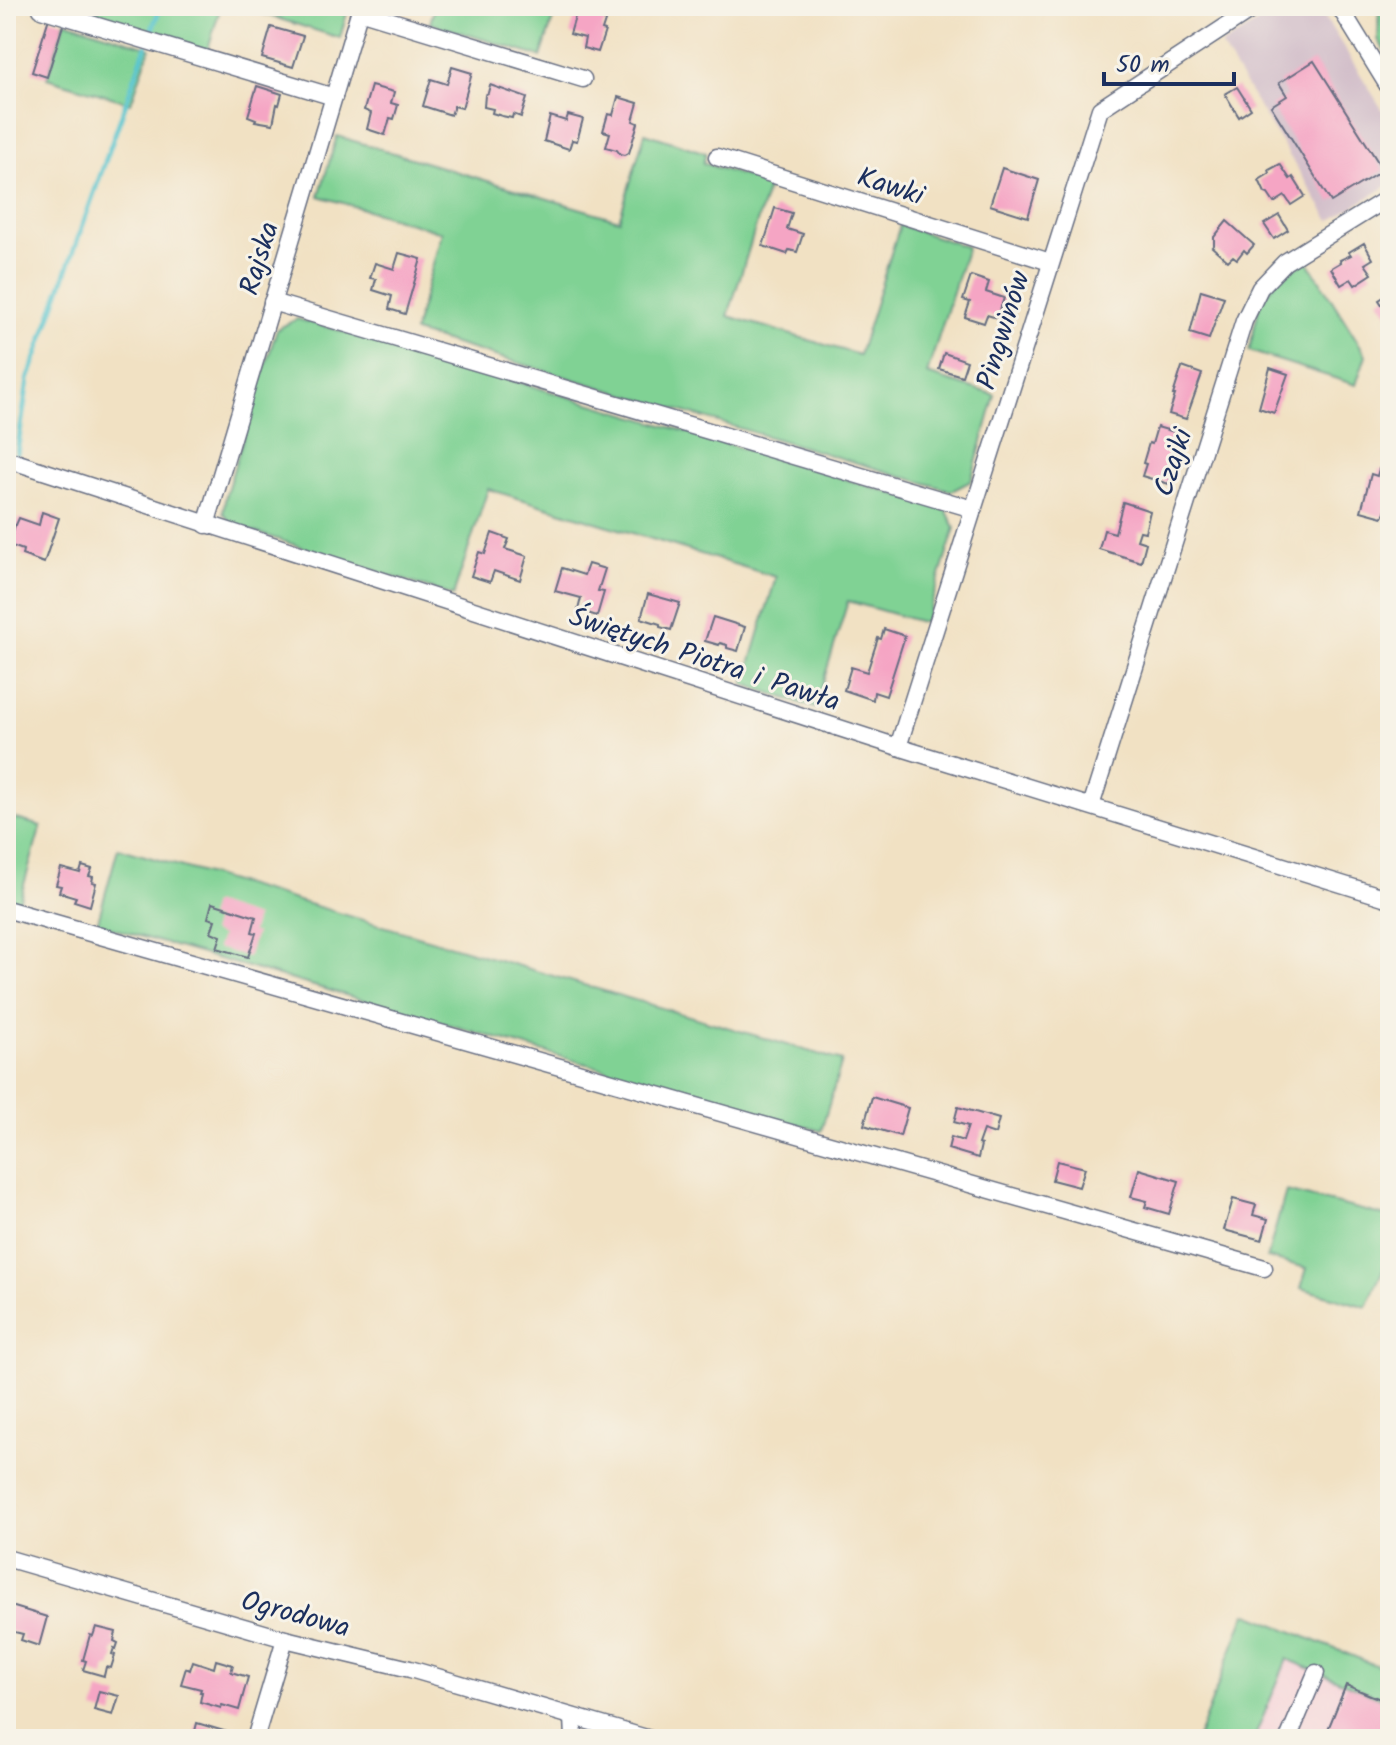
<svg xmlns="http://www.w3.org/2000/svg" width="1396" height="1745" font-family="Kalam,sans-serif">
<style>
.built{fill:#f6cfd7}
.industrial{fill:#d1bdc9}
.green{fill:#80d294;stroke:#4e8079;stroke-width:2}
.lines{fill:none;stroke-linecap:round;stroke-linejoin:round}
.stream{stroke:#57c4ce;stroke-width:5}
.building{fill:#f5a5c4}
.minor-casing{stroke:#666d81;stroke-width:19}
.minor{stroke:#fff;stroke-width:16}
.labels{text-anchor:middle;stroke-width:6;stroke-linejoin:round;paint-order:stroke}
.street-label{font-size:28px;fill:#1b2f5e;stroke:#f7f3e8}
</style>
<rect width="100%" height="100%" fill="#f7f3e8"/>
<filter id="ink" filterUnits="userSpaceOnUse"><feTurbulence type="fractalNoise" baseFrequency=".0125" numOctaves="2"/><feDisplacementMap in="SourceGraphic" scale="16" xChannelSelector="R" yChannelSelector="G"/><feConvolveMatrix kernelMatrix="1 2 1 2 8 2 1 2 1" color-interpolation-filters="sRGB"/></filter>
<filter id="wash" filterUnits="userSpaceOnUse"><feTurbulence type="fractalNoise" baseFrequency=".006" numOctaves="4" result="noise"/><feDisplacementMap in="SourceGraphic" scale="32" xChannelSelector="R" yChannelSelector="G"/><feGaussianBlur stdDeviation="1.8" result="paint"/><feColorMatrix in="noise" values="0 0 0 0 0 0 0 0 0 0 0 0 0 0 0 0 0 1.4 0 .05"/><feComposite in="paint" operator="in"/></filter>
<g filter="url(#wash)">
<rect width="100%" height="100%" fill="#f1e1c3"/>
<polygon class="built" points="1283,1632 1390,1675 1390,1739 1243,1739"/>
<polygon class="industrial" points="1284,6 1318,6 1390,122 1390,184 1330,221 1221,46"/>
<g class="green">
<polygon points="49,6 221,6 207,52"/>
<polygon points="238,6 349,6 340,38"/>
<polygon points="435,6 557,6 541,57 430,23"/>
<polygon points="1379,6 1390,6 1390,61 1378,39"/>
<polygon points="65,21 150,48 131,103 47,78"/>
<polygon points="645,133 706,153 703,163 769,184 728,316 859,355 900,225 967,247 927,374 995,395 971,481 952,491 414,332 442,232 319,196 337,136 619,220"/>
<polygon points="1307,260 1366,355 1356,385 1249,351 1260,302 1277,280"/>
<polygon points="297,319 404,348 946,509 955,528 925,623 848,601 815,708 744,684 776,577 488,489 453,596 233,525 223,513 226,494 277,329"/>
<polygon points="6,816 41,826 19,902 6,898"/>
<polygon points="118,848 842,1061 821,1131 97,924"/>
<polygon points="1286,1191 1390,1217 1390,1253 1367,1307 1301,1288 1307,1268 1267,1258"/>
<polygon points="1246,1613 1390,1671 1390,1702 1287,1659 1254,1739 1197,1739"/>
</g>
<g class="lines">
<g class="stream">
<polyline points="151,32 161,6"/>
<polyline points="17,453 28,380 146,46"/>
</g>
</g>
<g id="blocks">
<g class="building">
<polygon points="577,10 606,18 602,30 605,31 598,52 583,48 585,38 570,34"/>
<polygon points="49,18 64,22 47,77 32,72"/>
<polygon points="271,27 303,36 293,67 262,58"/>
<polygon points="1314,61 1383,170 1331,202 1271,106 1287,96 1279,83"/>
<polygon points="452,67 472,73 462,108 454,106 451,115 423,106 431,79 447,84"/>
<polygon points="490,85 527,98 521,117 513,114 512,118 502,116 492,113 493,109 484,107 485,95 488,93"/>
<polygon points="257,86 282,94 279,105 277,104 273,124 255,121 256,119 248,116"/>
<polygon points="371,86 394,92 391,103 398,105 394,119 390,118 385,135 367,129 371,113 364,110"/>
<polygon points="1237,87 1251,109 1239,117 1225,94"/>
<polygon points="618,97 638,103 633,121 638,123 629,153 624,155 620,154 617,150 606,147 610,133 603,131 608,114 613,115"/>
<polygon points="568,115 583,119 577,141 572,140 569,149 544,141 550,116 566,121"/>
<polygon points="1280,164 1290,179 1293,177 1305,196 1291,205 1285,196 1274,203 1268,194 1265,193 1259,180 1270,173 1269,170"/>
<polygon points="1002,168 1039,180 1028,217 990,205"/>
<polygon points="775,208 792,213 787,229 803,234 797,252 789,250 787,254 763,246"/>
<polygon points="1279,215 1288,230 1274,239 1264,224"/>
<polygon points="1227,221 1254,245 1247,253 1244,250 1237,259 1233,256 1228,261 1212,247 1214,245 1214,237"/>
<polygon points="1364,243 1373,259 1365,264 1372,274 1355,285 1351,279 1341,285 1331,268 1341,262 1340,260 1351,255 1349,252"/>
<polygon points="399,253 421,259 405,314 389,309 392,296 373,290 376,279 370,278 375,263 394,269"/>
<polygon points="971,276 989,282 986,292 1004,298 997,318 987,315 984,323 965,317 970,302 963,300"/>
<polygon points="1201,290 1224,297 1209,339 1190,333"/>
<polygon points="1390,293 1390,317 1379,300"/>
<polygon points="944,353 967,361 962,376 939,369"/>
<polygon points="1182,367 1202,374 1186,419 1169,414 1175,395 1173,395"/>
<polygon points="1270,368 1288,374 1274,413 1259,408"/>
<polygon points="1157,427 1178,433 1170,467 1174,468 1169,484 1142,476 1146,464 1143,463 1149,443 1152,444"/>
<polygon points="1379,469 1390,472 1390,498 1383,517 1361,511 1371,474 1377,476"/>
<polygon points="1123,502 1150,511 1145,532 1140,531 1137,540 1146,543 1141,562 1099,549 1104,530 1115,533"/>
<polygon points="42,512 59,518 44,563 22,555 23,550 9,545 15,525 16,525 19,518 39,525"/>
<polygon points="492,533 509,539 505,549 527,556 520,580 494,571 490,582 471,576 479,552 485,554"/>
<polygon points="588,564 605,569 598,591 604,592 597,616 578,610 581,598 555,591 562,568 584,575"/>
<polygon points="648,594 680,603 671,630 660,627 660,624 641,618"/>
<polygon points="713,617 745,627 738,651 727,648 727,645 720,643 719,645 705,641"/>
<polygon points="884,629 905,636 886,696 874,692 873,700 844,690 851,667 867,672 878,638 881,639"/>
<polygon points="82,866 92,869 89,876 93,877 92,882 96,883 90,906 74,901 76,897 59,892 61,886 56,885 61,868 80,873"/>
<polygon points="212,903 256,917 252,932 256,933 248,957 217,948 221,936 211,932 215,920 208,918"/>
<polygon points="872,1097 908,1108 900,1136 864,1125"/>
<polygon points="958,1107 999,1119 995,1134 983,1130 978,1144 981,1145 978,1158 948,1149 951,1137 963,1141 968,1126 954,1122"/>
<polygon points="1057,1161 1085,1168 1079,1187 1052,1180"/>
<polygon points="1139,1169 1179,1181 1169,1214 1145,1207 1147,1201 1131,1197"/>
<polygon points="1233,1199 1256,1205 1253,1215 1268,1219 1262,1240 1224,1230"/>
<polygon points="11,1606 47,1617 39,1646 21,1640 23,1634 6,1630 6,1608 10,1609"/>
<polygon points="96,1627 116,1632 114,1641 118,1643 116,1649 114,1648 112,1654 115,1655 111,1668 106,1667 104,1676 83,1670 86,1661 83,1660 90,1635 93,1636"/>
<polygon points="216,1660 233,1665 231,1672 248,1677 239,1710 222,1705 221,1708 200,1702 202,1692 200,1692 201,1689 181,1684 186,1668 190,1670 193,1661 214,1668"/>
<polygon points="1346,1685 1390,1703 1390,1739 1324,1739"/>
<polygon points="99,1691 119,1696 113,1715 94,1710"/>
<polygon points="197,1723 227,1732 225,1739 193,1739"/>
</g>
</g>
</g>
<g filter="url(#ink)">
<use href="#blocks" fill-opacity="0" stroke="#666d81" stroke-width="2"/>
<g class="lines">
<defs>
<g id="minor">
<polyline points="1339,6 1390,89"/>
<polyline points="41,9 334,97"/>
<polyline points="359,11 583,79"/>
<polyline points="717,157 1050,262"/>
<polyline points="272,302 973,509"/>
<polyline points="6,459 898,747 1390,899"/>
<polyline points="206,525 361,6"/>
<polyline points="898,747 1100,109 1257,6"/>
<polyline points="1091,806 1244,321 1260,288 1285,262 1390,197"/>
<polyline points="6,909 1264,1268"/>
<polyline points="6,1558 285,1639 410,1669 650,1739"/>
<polyline points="573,1717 574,1739"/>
<polyline points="255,1739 285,1639"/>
<polyline points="1288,1739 1316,1673"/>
</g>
</defs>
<use href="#minor" class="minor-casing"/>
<use href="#minor" class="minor"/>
</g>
</g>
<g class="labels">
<g class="street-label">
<text transform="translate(891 185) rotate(18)" y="10">Kawki</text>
<text transform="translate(258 258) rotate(-73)" y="10">Rajska</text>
<text transform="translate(1002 330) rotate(-73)" y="10">Pingwinów</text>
<text transform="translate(1172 462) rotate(-72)" y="10">Czajki</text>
<text transform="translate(705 658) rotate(18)" y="10">Świętych Piotra i Pawła</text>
<text transform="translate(296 1613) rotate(15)" y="10">Ogrodowa</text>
</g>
</g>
<rect width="1396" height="1745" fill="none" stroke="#f7f3e8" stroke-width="32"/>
<path d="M1104 72v12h130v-12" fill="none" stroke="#1b2f5e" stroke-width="4"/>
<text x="1116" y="72" font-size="24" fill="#1b2f5e" stroke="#f7f3e8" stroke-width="6" paint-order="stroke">50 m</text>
</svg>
